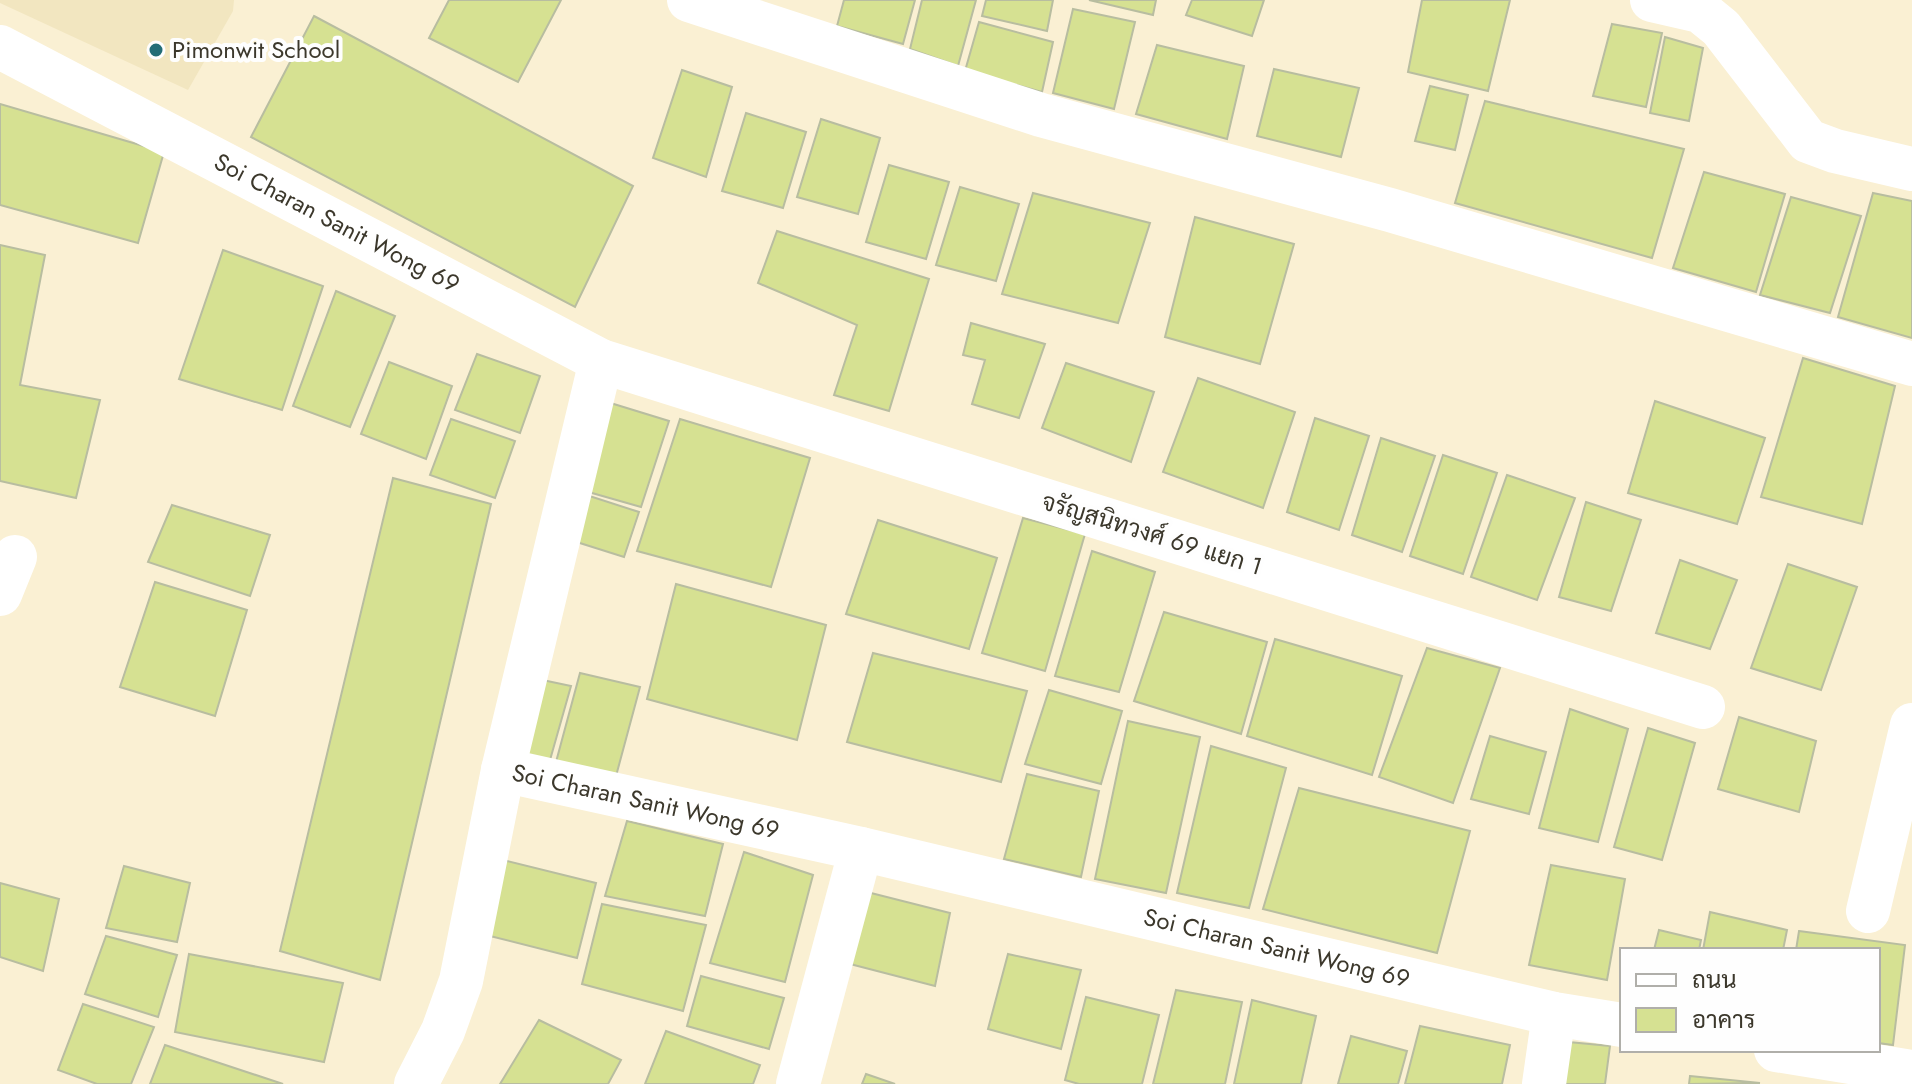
<svg xmlns="http://www.w3.org/2000/svg" width="1912" height="1084" font-family="Jost,Sarabun,sans-serif">
<style>
.built{fill:#f2e6c0}
.building{fill:#d6e192;stroke:#b8bda0;stroke-width:2}
.lines{fill:none;stroke-linecap:round;stroke-linejoin:round}
.minor{stroke:#fff;stroke-width:44}
.poi-dot{fill:#236d76;stroke:#fefefe;stroke-width:3}
.labels{text-anchor:middle;stroke-width:8;stroke-linejoin:round;paint-order:stroke}
.poi-label{font-size:24px;fill:#3c382c;stroke:#fefefe;text-anchor:start}
.street-label{font-size:24px;fill:#3c382c;stroke:#fefefe}
</style>
<rect width="100%" height="100%" fill="#faf0d3"/>
<polygon class="built" points="0,0 234,0 233,11 188,90 0,3"/>
<g class="building">
<polygon points="449,0 561,0 518,82 429,38"/>
<polygon points="844,0 915,0 903,44 837,26"/>
<polygon points="922,0 976,0 958,66 910,49"/>
<polygon points="986,0 1053,0 1047,31 982,16"/>
<polygon points="1089,0 1156,0 1153,15"/>
<polygon points="1192,0 1264,0 1252,36 1186,15"/>
<polygon points="1422,0 1510,0 1488,91 1408,72"/>
<polygon points="1073,9 1135,22 1114,109 1053,93"/>
<polygon points="314,16 633,186 575,307 251,137"/>
<polygon points="979,22 1053,42 1042,92 965,71"/>
<polygon points="1612,24 1662,33 1646,107 1593,96"/>
<polygon points="1665,37 1703,48 1689,121 1650,113"/>
<polygon points="1157,45 1244,66 1227,139 1136,114"/>
<polygon points="1274,69 1359,88 1341,157 1257,136"/>
<polygon points="682,70 732,87 706,177 653,158"/>
<polygon points="1430,86 1468,95 1455,150 1415,141"/>
<polygon points="1485,101 1684,149 1652,258 1455,203"/>
<polygon points="0,104 164,152 138,243 0,205"/>
<polygon points="746,113 806,132 783,208 722,191"/>
<polygon points="821,119 880,138 858,214 797,197"/>
<polygon points="889,165 949,182 926,259 866,242"/>
<polygon points="1704,172 1785,194 1756,292 1673,268"/>
<polygon points="960,187 1019,204 996,281 936,265"/>
<polygon points="1033,193 1150,223 1118,323 1002,294"/>
<polygon points="1873,193 1912,201 1912,338 1838,317"/>
<polygon points="1791,197 1861,216 1830,313 1760,295"/>
<polygon points="1195,217 1294,244 1260,364 1165,337"/>
<polygon points="777,231 929,279 889,411 834,395 857,325 758,283"/>
<polygon points="0,245 45,255 20,385 100,400 76,498 0,481"/>
<polygon points="223,250 323,286 282,410 179,379"/>
<polygon points="336,291 395,316 350,427 293,406"/>
<polygon points="971,323 1045,344 1019,418 972,404 985,360 963,355"/>
<polygon points="477,354 540,376 520,433 455,410"/>
<polygon points="1803,358 1895,386 1862,524 1761,497"/>
<polygon points="389,362 452,386 426,459 361,434"/>
<polygon points="1066,363 1154,392 1131,462 1042,428"/>
<polygon points="1198,378 1295,412 1263,508 1163,472"/>
<polygon points="604,401 669,421 641,507 578,489"/>
<polygon points="1655,401 1765,438 1737,524 1628,493"/>
<polygon points="1315,418 1369,436 1339,530 1287,512"/>
<polygon points="451,419 515,441 495,498 430,475"/>
<polygon points="680,419 810,458 771,587 637,551"/>
<polygon points="1381,438 1435,456 1402,552 1352,535"/>
<polygon points="1443,455 1497,473 1463,574 1410,556"/>
<polygon points="1507,475 1575,498 1537,600 1471,577"/>
<polygon points="393,478 491,504 380,980 280,951"/>
<polygon points="577,492 639,512 624,557 564,538"/>
<polygon points="1586,502 1641,520 1611,611 1559,597"/>
<polygon points="172,505 270,535 250,596 148,562"/>
<polygon points="1023,518 1085,534 1045,671 982,653"/>
<polygon points="878,520 997,558 969,649 846,614"/>
<polygon points="1092,551 1155,572 1119,692 1055,676"/>
<polygon points="1680,560 1737,580 1710,649 1656,633"/>
<polygon points="1788,564 1857,587 1821,690 1751,668"/>
<polygon points="155,582 247,610 215,716 120,687"/>
<polygon points="676,584 826,625 797,740 647,699"/>
<polygon points="1164,612 1267,642 1241,734 1134,701"/>
<polygon points="1275,639 1402,676 1372,775 1247,736"/>
<polygon points="1427,648 1500,668 1453,803 1379,777"/>
<polygon points="873,653 1027,691 1001,782 847,742"/>
<polygon points="580,673 640,687 616,776 556,762"/>
<polygon points="533,678 571,686 550,760 515,751"/>
<polygon points="1049,690 1122,711 1101,784 1025,764"/>
<polygon points="1570,709 1628,729 1598,842 1539,828"/>
<polygon points="1739,717 1816,741 1799,812 1718,789"/>
<polygon points="1128,721 1200,737 1166,893 1095,879"/>
<polygon points="1648,728 1695,743 1662,860 1614,847"/>
<polygon points="1490,736 1546,752 1529,814 1471,799"/>
<polygon points="1211,746 1286,768 1249,908 1177,893"/>
<polygon points="1027,774 1099,791 1081,877 1004,859"/>
<polygon points="1299,788 1470,831 1437,953 1263,909"/>
<polygon points="627,821 723,844 705,916 605,896"/>
<polygon points="744,852 813,875 785,982 710,963"/>
<polygon points="503,860 596,883 577,958 486,935"/>
<polygon points="1551,865 1625,879 1607,980 1529,965"/>
<polygon points="124,866 190,883 177,942 106,928"/>
<polygon points="0,883 59,899 43,971 0,957"/>
<polygon points="867,892 950,913 935,986 850,964"/>
<polygon points="602,904 706,925 683,1011 582,984"/>
<polygon points="1710,912 1787,930 1783,950 1703,950"/>
<polygon points="1659,930 1701,940 1699,950 1654,950"/>
<polygon points="1799,931 1905,945 1893,1045 1878,1043 1878,950 1796,950"/>
<polygon points="106,936 177,955 158,1017 85,994"/>
<polygon points="189,954 343,983 324,1062 175,1032"/>
<polygon points="1008,954 1081,970 1061,1049 988,1029"/>
<polygon points="701,976 784,998 769,1049 687,1026"/>
<polygon points="1176,990 1242,1002 1225,1084 1153,1084"/>
<polygon points="1086,997 1159,1015 1142,1084 1079,1084 1065,1080"/>
<polygon points="1252,1000 1316,1016 1301,1084 1234,1084"/>
<polygon points="83,1004 154,1027 131,1084 97,1084 58,1070"/>
<polygon points="539,1020 621,1060 608,1084 500,1084"/>
<polygon points="1420,1026 1510,1045 1502,1084 1405,1084"/>
<polygon points="666,1031 760,1065 753,1084 645,1084"/>
<polygon points="1351,1036 1407,1051 1398,1084 1338,1084"/>
<polygon points="1558,1041 1610,1046 1605,1084 1552,1084"/>
<polygon points="165,1045 283,1084 150,1084"/>
<polygon points="866,1074 895,1084 862,1084"/>
<polygon points="1690,1076 1760,1083 1689,1084"/>
</g>
<g class="lines">
<g class="minor">
<polyline points="689,0 1041,115 1390,210 1912,364"/>
<polyline points="1652,0 1700,11 1721,28 1808,141 1835,151 1912,169"/>
<path id="s1" d="M0,47L601,361L1703,707"/>
<polyline points="0,594 15,557"/>
<path id="s2" d="M503,770L861,849L1554,1014L1622,1025"/>
<polyline points="1868,911 1912,725"/>
<polyline points="1776,1050 1912,1072"/>
<polyline points="416,1084 443,1031 461,981 503,770 601,361"/>
<polyline points="798,1084 861,849"/>
<polyline points="1544,1084 1554,1014"/>
</g>
</g>
<circle class="poi-dot" cx="156" cy="50" r="8"/>
<g class="labels">
<g class="poi-label">
<text x="172" y="58">Pimonwit School</text>
</g>
<g class="street-label">
<text dy="8" stroke="none"><textPath href="#s1" startOffset="380">Soi Charan Sanit Wong 69</textPath></text>
<text transform="translate(1152 534) rotate(17)" y="8">จรัญสนิทวงศ์ 69 แยก 1</text>
<text dy="8" stroke="none"><textPath href="#s2" startOffset="146">Soi Charan Sanit Wong 69</textPath></text>
<text dy="8" stroke="none"><textPath href="#s2" startOffset="794">Soi Charan Sanit Wong 69</textPath></text>
</g>
</g>
<rect x="1620" y="948" width="260" height="104" fill="#fefefe" stroke="#b0afaa" stroke-width="2"/>
<rect x="1636" y="974" width="40" height="12" fill="#ffffff" stroke="#b0afaa" stroke-width="2"/>
<text x="1692" y="988" font-size="24" fill="#3c382c">ถนน</text>
<rect x="1636" y="1008" width="40" height="24" fill="#d6e192" stroke="#b0afaa" stroke-width="2"/>
<text x="1692" y="1028" font-size="24" fill="#3c382c">อาคาร</text>
</svg>
